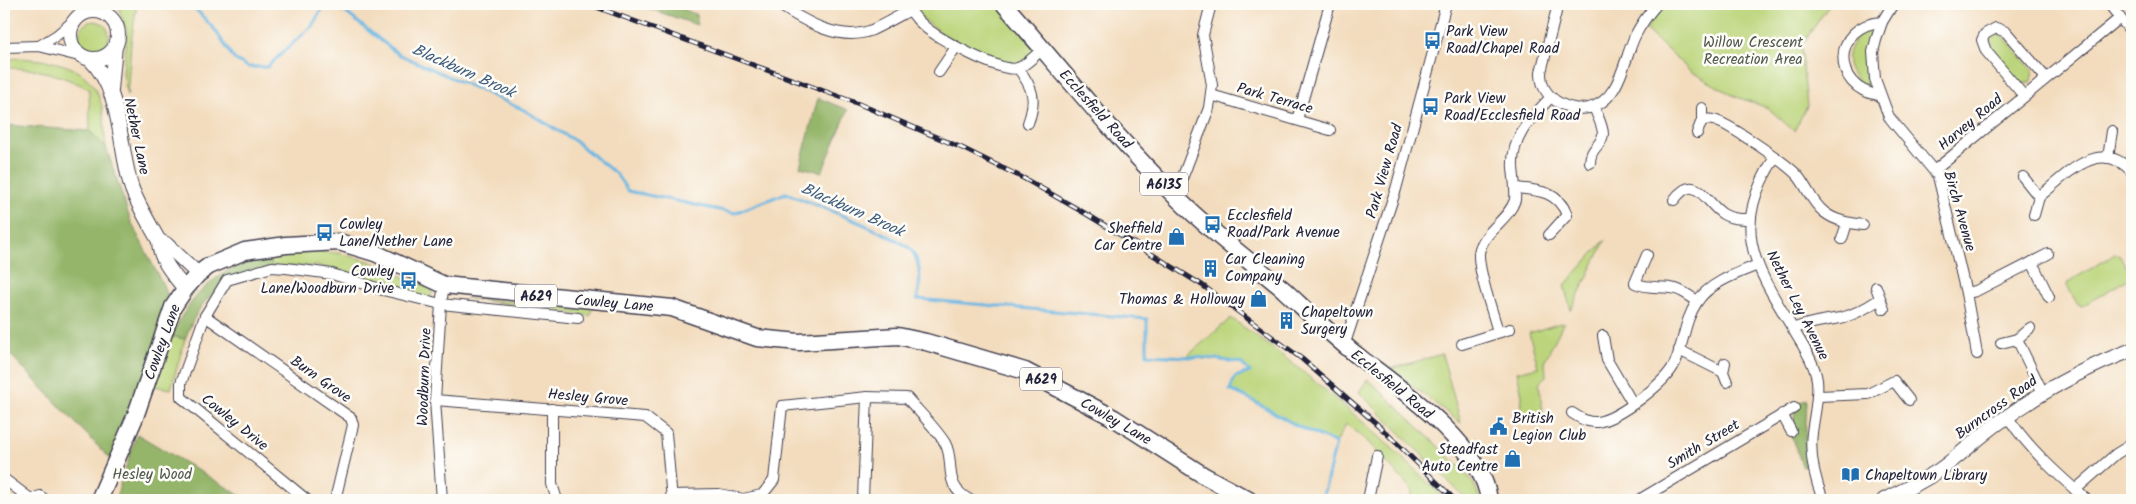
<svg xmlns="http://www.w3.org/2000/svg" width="2136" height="504" font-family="Kalam,sans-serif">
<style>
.green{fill:#bcd57b;stroke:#6f7c5b}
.forest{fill:#95b66b;stroke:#5c6c53}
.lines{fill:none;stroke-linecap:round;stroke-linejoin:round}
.stream{stroke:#68b6e2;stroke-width:3}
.minor-casing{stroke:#413e4e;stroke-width:12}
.secondary-casing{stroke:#413e4e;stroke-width:16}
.primary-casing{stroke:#413e4e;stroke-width:19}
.minor{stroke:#fff;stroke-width:10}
.secondary{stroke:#fff;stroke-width:14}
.primary{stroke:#fff;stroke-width:16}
.rail-casing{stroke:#22223b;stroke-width:5}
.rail{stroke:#fdfcf7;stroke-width:3;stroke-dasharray:9;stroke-linecap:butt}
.labels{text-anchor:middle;stroke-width:5;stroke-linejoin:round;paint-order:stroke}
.shield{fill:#fdfcf7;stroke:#646373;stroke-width:1}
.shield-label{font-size:14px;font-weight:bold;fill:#22223b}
.poi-label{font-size:15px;fill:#22223b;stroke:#fdfcf7;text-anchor:start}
.park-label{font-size:15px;fill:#50584e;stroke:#fdfcf7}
.street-label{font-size:15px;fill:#22223b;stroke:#fdfcf7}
.water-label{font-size:16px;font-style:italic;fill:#3e5d7e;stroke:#fdfcf7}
</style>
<rect width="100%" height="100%" fill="#fdfcf7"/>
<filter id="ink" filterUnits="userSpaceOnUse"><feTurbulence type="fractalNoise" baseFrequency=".02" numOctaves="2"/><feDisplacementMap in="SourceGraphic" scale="10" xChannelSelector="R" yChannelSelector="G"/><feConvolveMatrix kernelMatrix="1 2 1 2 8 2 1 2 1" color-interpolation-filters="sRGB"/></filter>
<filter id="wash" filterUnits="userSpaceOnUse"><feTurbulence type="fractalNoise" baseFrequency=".0096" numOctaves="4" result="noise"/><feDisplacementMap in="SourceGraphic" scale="20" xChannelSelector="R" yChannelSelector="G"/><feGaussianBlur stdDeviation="1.12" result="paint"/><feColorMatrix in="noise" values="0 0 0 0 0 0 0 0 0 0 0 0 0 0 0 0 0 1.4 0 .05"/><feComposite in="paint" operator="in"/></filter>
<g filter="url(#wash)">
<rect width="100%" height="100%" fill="#f3dcbd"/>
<g class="green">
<polygon points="120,4 137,4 131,42 127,96 123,73 127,33 120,13"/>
<path d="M913,4H1001L1039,47C1033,52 1025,62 1018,64C1000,71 916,24 913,4Z"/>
<polygon points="1668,4 1830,4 1801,46 1807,106 1794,131 1768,108 1734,96 1690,71 1646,30 1651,20"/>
<circle cx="94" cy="36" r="15"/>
<path d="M1871,26L1865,60L1867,89C1838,67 1843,45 1871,26Z"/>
<path d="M1999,33L2005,38L2033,71L2031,81L2028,83H2019C2010,73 1985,51 1987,37L1993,34Z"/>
<path d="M19,58C54,61 87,63 100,100C105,114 104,133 106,147L90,131L89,89C59,74 38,68 4,68V60Z"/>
<polygon points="1606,239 1571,310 1564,286"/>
<polygon points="306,250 338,253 369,261 406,278 432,287 431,301 367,279 318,266 272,267 269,255"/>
<polygon points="2114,253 2119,255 2131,275 2130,278 2082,306 2078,305 2067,286 2068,282 2109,258"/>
<polygon points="465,298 592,308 590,316"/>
<path d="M1231,318C1308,372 1380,434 1446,500L1411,499L1412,490L1368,442L1346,424L1336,443L1299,427L1250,399L1230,390L1235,377L1250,372L1241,363L1186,357Z"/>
<polygon points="1564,322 1545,360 1546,376 1539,383 1543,416 1521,414 1522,395 1517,372 1538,367 1529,333"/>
<polygon points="171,336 185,339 171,389 154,386"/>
<polygon points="1442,354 1461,423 1390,369"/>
<polygon points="1368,379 1465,472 1475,486 1480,500 1467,500 1359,392"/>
</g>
<g class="forest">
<polygon points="636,4 671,4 697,15 697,25"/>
<polygon points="818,98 848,110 822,172 800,167"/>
<polygon points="4,125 90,131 106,147 131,222 167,293 158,343 113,462 4,348"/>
<path d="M269,255L272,267C223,286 205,286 185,339L171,336C193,290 220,268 269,255Z"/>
<polygon points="1807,399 1805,446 1808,466 1803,467 1791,436 1796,432 1793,425 1796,404"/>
<polygon points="137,434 248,500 115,500"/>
</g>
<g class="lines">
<g class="stream">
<polyline points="191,4 215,30 234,59 248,67 267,67 312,26 325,4"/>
<path d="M335,4L398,54L524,110L575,141L616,174L628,191L734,213L786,193C808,202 901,236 912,251C922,266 921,283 917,299L1147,319V355L1209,358L1241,363L1250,372L1235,377L1230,390L1250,399L1299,427L1336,443L1322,500"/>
</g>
</g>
</g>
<g filter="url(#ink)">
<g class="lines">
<defs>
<g id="minor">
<path d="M778,4C804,21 840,43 872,30C885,24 897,17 910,10"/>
<path d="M909,4C910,12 917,20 924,26C936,38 1003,74 1018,68C1027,65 1036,54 1043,49"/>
<path d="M1558,4L1541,72C1541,85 1545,93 1556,101C1567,108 1577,110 1589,108C1620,101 1624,59 1635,36C1641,24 1649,13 1657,4"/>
<polyline points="1893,4 1882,22 1876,40 1873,52 1875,79 1889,117 1938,176 1966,293 1977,354"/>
<polyline points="2109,4 2132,33"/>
<polyline points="39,46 57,35 77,18"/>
<polyline points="4,47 39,46 83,57"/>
<path d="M1018,68C1033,88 1037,99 1028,123"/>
<polyline points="939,72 956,47"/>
<polyline points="1211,95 1330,130"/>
<path d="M1879,95C1831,89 1831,25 1882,22"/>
<polyline points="2024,96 1986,51 1982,40 1985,34 1996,28 2006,32 2046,78"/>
<polyline points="1297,120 1330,4"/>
<path d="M1702,120C1705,120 1710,119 1713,120C1727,122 1787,164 1797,175C1807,186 1811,202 1824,212C1835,221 1849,223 1863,225"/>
<polyline points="1697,133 1702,120 1702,108"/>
<path d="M1775,157C1730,228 1753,263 1793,329C1802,345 1814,361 1817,380C1819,399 1814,415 1812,433C1809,456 1815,479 1823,500"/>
<polyline points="2108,158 2112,131"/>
<path d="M1590,163C1590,147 1602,146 1603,134C1603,126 1597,115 1594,107"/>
<polyline points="1935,170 2120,18"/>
<polyline points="2023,177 2039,197 2034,215"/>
<path d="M1516,188C1538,190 1558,191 1567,215L1549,235"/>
<polyline points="1175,197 1209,108 1212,85 1203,35 1211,4"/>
<path d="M2039,197C2066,175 2100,136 2132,172"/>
<path d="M1674,200C1696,170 1705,203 1723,214C1731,219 1740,219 1750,219"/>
<polyline points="1842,239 1847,223"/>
<path d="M1647,255L1635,283C1649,290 1662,285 1676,289C1683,291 1691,297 1697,301"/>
<polyline points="2032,262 2049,297"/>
<polyline points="1876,287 1884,309"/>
<polyline points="1966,293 1976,291 2048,254"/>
<polyline points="205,316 351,418 353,425 335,500"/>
<path d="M1793,329C1809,322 1823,321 1840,318C1855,315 1868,307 1880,299"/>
<path d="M1498,332C1493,312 1478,273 1479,253C1480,247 1483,241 1487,236C1496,224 1510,215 1515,200C1516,189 1514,179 1513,168C1511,137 1531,118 1551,97"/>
<polyline points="1603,336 1607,360 1633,404"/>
<polyline points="2017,339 2043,393"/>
<polyline points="2001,343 2017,339 2030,328"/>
<polyline points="1462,344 1510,329"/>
<polyline points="1344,346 1396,189 1446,4"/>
<polyline points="1679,350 1723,372"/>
<polyline points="1725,363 1723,372 1727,382"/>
<polyline points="1818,396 1868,394 1894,381 1909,400"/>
<polyline points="435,400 645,417 666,433 672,500"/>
<polyline points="552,409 552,484 557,500"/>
<path d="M1572,413C1580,418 1588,423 1597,422C1618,419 1666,383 1675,363C1684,343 1684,321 1697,302C1709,283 1738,273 1758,265"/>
<polyline points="1782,414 1791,431"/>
<path d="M2007,416C2029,449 2057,474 2087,500"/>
<polyline points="4,479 32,500"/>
<polyline points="2075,490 2116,454 2132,444"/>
<path d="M672,495L719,494L743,499L762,495L774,480L782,406L867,397L907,398C919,412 935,427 945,443C956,462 941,485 970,500"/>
<polyline points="32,499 40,496 45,500"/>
<polyline points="863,499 867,397"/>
<polyline points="307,500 181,397 181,383 205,316 227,280 272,267 286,268 332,274 383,290 441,304 578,318"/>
<polyline points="442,500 435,400 441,304 444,285"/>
<polyline points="1368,500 1377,456"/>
<polyline points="1639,500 1794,408"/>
</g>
<g id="secondary">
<circle cx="94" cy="35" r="24"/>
<path d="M90,59C123,92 118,147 132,189C139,207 150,225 159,241C159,259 174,275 185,289"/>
<polyline points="111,90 115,45"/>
<polyline points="159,241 166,244 198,274"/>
<path d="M1884,500C1903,491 1921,482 1938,471C1960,456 1979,436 2001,421C2041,392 2086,367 2132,350"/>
</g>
<g id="primary">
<path d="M1004,4C1060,68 1114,136 1175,196C1208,230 1248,259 1284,290C1310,314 1335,339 1363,360C1404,391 1483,447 1489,500"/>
<polyline points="99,500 135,417 173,307 185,289 198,274 209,266 245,251 286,245 339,242 375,253 444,285 672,308 757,338 799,342 898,336 926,342 1025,371 1114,418 1203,475 1249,500"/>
</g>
</defs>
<use href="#minor" class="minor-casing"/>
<use href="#secondary" class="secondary-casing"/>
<use href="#primary" class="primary-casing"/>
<use href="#minor" class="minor"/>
<use href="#secondary" class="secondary"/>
<use href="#primary" class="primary"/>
<defs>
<polyline id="rail" points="588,4 859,104 962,148 1025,179 1088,215 1202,285 1302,359 1378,425 1455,500"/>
</defs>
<use href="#rail" class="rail-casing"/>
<use href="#rail" class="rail"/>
</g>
</g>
<defs>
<symbol id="bus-bare" viewBox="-9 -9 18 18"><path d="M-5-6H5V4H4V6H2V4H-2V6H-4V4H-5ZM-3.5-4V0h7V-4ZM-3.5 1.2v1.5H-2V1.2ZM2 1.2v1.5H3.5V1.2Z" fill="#1f6fb2" stroke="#fdfcf7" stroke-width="2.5" paint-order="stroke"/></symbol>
<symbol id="shop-bare" viewBox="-9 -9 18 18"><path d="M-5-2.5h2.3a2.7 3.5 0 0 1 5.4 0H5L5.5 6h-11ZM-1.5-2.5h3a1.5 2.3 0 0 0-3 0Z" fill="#1f6fb2" stroke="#fdfcf7" stroke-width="2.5" paint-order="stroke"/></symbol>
<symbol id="building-bare" viewBox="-9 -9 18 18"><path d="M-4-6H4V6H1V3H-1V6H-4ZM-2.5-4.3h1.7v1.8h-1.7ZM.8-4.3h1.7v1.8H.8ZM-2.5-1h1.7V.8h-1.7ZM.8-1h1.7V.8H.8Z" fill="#1f6fb2" stroke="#fdfcf7" stroke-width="2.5" paint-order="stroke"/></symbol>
<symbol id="civic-bare" viewBox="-9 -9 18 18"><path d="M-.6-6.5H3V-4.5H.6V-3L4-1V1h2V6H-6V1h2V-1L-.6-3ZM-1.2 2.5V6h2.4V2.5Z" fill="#1f6fb2" stroke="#fdfcf7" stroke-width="2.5" paint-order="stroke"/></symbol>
<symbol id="library-bare" viewBox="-9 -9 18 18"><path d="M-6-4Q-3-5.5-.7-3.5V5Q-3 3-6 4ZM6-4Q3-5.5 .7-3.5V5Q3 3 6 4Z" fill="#1f6fb2" stroke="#fdfcf7" stroke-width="2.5" paint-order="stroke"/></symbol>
</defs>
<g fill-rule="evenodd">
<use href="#bus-bare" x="1420" y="28" width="25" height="25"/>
<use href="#bus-bare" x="1418" y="94" width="25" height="25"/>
<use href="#bus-bare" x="1200" y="212" width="25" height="25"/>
<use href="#bus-bare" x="312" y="220" width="25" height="25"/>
<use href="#shop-bare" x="1164" y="224" width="25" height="25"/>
<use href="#building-bare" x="1198" y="256" width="25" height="25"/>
<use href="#bus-bare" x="396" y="268" width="25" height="25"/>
<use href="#shop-bare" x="1246" y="286" width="25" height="25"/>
<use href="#building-bare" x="1274" y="308" width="25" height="25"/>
<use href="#civic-bare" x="1486" y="414" width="25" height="25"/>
<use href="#shop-bare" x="1500" y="446" width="25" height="25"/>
<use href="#library-bare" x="1838" y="462" width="25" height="25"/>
</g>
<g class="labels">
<g class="shield">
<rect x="1140" y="172.5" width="48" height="23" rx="4"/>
<rect x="515" y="284.5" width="42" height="23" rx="4"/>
<rect x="1020" y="367.5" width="42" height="23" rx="4"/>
</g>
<g class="shield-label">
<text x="1164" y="189">A6135</text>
<text x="536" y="301">A629</text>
<text x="1041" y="384">A629</text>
</g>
<g class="poi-label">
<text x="1446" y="36">Park View<tspan x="1446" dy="17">Road/Chapel Road</tspan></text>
<text x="1444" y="103">Park View<tspan x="1444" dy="17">Road/Ecclesfield Road</tspan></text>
<text x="1227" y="220">Ecclesfield<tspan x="1227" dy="17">Road/Park Avenue</tspan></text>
<text x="339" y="229">Cowley<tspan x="339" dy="17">Lane/Nether Lane</tspan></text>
<text x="1162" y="233" text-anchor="end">Sheffield<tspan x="1162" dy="17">Car Centre</tspan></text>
<text x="1225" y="264">Car Cleaning<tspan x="1225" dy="17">Company</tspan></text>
<text x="394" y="276" text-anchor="end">Cowley<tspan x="394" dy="17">Lane/Woodburn Drive</tspan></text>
<text x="1245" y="304" text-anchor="end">Thomas &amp; Holloway</text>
<text x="1301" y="317">Chapeltown<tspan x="1301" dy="17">Surgery</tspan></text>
<text x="1512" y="423">British<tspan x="1512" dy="17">Legion Club</tspan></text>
<text x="1498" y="454" text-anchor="end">Steadfast<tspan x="1498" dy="17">Auto Centre</tspan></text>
<text x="1865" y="480">Chapeltown Library</text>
</g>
<g class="park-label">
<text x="1753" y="47">Willow Crescent<tspan x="1753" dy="17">Recreation Area</tspan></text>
<text x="152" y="479">Hesley Wood</text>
</g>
<g class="street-label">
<text transform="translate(1275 98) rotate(16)" y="5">Park Terrace</text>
<text transform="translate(1096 109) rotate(48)" y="5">Ecclesfield Road</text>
<text transform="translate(1970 122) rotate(-40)" y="5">Harvey Road</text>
<text transform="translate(137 136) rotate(78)" y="5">Nether Lane</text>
<text transform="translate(1384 171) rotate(-74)" y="5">Park View Road</text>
<text transform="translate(1960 211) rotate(74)" y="5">Birch Avenue</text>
<text transform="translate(614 303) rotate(5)" y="5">Cowley Lane</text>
<text transform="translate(1798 305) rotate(63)" y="5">Nether Ley Avenue</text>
<text transform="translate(162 342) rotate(-70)" y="5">Cowley Lane</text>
<text transform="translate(424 377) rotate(-88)" y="5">Woodburn Drive</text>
<text transform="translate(321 379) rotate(35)" y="5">Burn Grove</text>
<text transform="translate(1392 384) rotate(39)" y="5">Ecclesfield Road</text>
<text transform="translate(588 397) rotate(5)" y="5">Hesley Grove</text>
<text transform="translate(1996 407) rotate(-36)" y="5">Burncross Road</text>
<text transform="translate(1116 421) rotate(30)" y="5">Cowley Lane</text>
<text transform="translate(235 422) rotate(39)" y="5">Cowley Drive</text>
<text transform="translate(1703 444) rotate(-31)" y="5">Smith Street</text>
</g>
<g class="water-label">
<text transform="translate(464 70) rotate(24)" y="6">Blackburn Brook</text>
<text transform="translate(853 209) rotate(24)" y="6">Blackburn Brook</text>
</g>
</g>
<rect width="2136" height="504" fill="none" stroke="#fdfcf7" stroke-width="20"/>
</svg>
